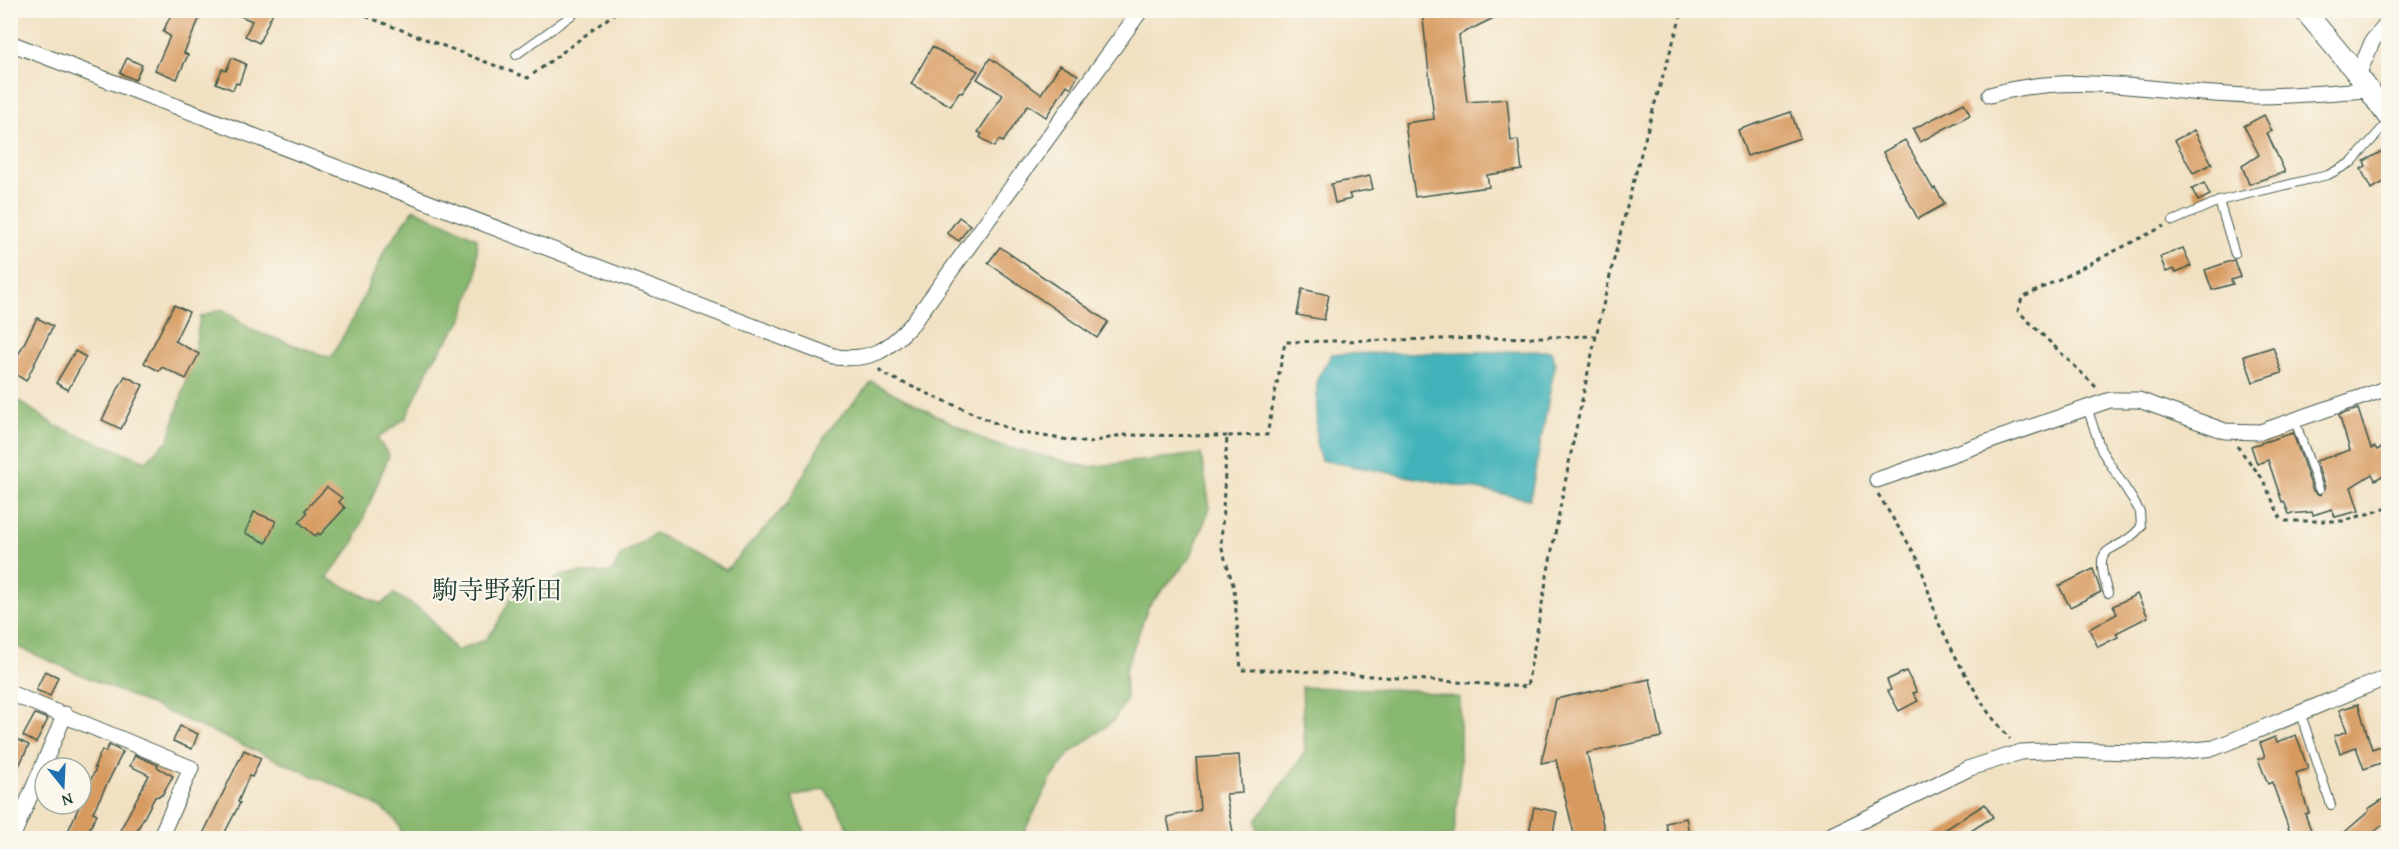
<svg xmlns="http://www.w3.org/2000/svg" width="2399" height="849" font-family="'Gentium Book Plus','Noto Serif JP',serif">
<style>
.forest{fill:#88b770;stroke:#547a52;stroke-width:1.5}
.water{fill:#43b3ba;stroke:#317877;stroke-width:1.5}
.building{fill:#d79a5f}
.lines{fill:none;stroke-linecap:round;stroke-linejoin:round}
.service-casing{stroke:#3e5649;stroke-width:10}
.minor-casing{stroke:#3e5649;stroke-width:17}
.tertiary-casing{stroke:#3e5649;stroke-width:22}
.path{stroke:#3e5649;stroke-width:3;stroke-dasharray:4.5 4.5;stroke-linecap:butt}
.service{stroke:#fff;stroke-width:8}
.minor{stroke:#fff;stroke-width:15}
.tertiary{stroke:#fff;stroke-width:20}
.labels{text-anchor:middle;stroke-width:4.5;stroke-linejoin:round;paint-order:stroke}
.quarter-label{font-size:26px;fill:#1f3d34;stroke:#fbf7ec}
</style>
<rect width="100%" height="100%" fill="#fbf7ec"/>
<filter id="ink" filterUnits="userSpaceOnUse"><feTurbulence type="fractalNoise" baseFrequency=".0167" numOctaves="2"/><feDisplacementMap in="SourceGraphic" scale="12" xChannelSelector="R" yChannelSelector="G"/><feConvolveMatrix kernelMatrix="1 2 1 2 8 2 1 2 1" color-interpolation-filters="sRGB"/></filter>
<filter id="wash" filterUnits="userSpaceOnUse"><feTurbulence type="fractalNoise" baseFrequency=".008" numOctaves="4" result="noise"/><feDisplacementMap in="SourceGraphic" scale="24" xChannelSelector="R" yChannelSelector="G"/><feGaussianBlur stdDeviation="1.35" result="paint"/><feColorMatrix in="noise" values="0 0 0 0 0 0 0 0 0 0 0 0 0 0 0 0 0 1.4 0 .05"/><feComposite in="paint" operator="in"/></filter>
<g filter="url(#wash)">
<rect width="100%" height="100%" fill="#f1e1c3"/>
<g class="forest">
<path d="M414,209L477,238V273L462,320L431,363L406,418L377,439L389,455L353,544L327,578L381,604L394,594L426,613L456,651L485,640L495,628L520,581L538,591L563,574L612,572L620,556L655,533L726,570L787,504L828,431L872,382L990,443L1088,467L1201,454L1210,508L1190,558L1148,607L1125,671L1126,701L1113,721L1069,754L1051,779L1021,838H855L825,789L793,797L807,838H401C405,812 358,797 339,787L11,644L10,395L56,426L146,461L169,439L194,354L200,317L222,309L254,331L331,358L358,309L385,250Z"/>
<polygon points="1302,687 1413,690 1460,698 1460,770 1454,834 1447,838 1258,838 1256,821 1305,752"/>
</g>
<polygon class="water" points="1551,351 1555,364 1530,499 1321,460 1316,443 1317,379 1332,354"/>
<g id="blocks">
<g class="building">
<polygon points="173,10 192,10 201,15 184,53 188,55 177,79 155,70 170,36 163,32"/>
<polygon points="227,10 274,10 259,43 245,36 252,21"/>
<polygon points="1422,10 1510,10 1459,35 1467,102 1507,99 1511,141 1518,140 1522,170 1487,175 1489,187 1415,197 1405,123 1434,119"/>
<polygon points="932,47 978,71 962,93 959,92 951,106 911,84"/>
<polygon points="127,58 142,65 135,80 120,73"/>
<polygon points="232,58 246,64 239,84 236,83 233,90 216,83 222,69 226,71"/>
<polygon points="990,58 1041,94 1060,65 1078,75 1071,88 1067,85 1046,117 1028,105 1003,142 999,140 994,147 980,137 982,134 978,132 1003,95 977,79"/>
<polygon points="1964,103 1970,115 1920,142 1913,129"/>
<polygon points="1791,112 1800,138 1747,156 1738,130"/>
<polygon points="2264,115 2272,131 2267,133 2285,172 2249,184 2242,166 2259,155 2244,126"/>
<polygon points="2194,130 2212,164 2193,173 2175,140"/>
<polygon points="1905,140 1933,189 1935,188 1945,204 1918,219 1883,152"/>
<polygon points="2388,148 2388,180 2371,189 2361,169 2366,166 2364,161"/>
<polygon points="1370,176 1373,189 1349,194 1351,199 1335,203 1331,184"/>
<polygon points="2204,183 2210,195 2198,201 2192,189"/>
<polygon points="959,217 970,225 959,241 947,233"/>
<polygon points="1000,247 1108,322 1097,338 988,263"/>
<polygon points="2183,248 2191,266 2176,272 2174,269 2166,272 2160,257"/>
<polygon points="2234,260 2240,277 2231,280 2233,284 2212,290 2205,270"/>
<polygon points="1302,289 1329,295 1324,320 1297,315"/>
<polygon points="174,305 189,312 175,341 199,354 186,379 162,367 159,371 144,363"/>
<polygon points="37,318 53,326 26,381 10,371"/>
<polygon points="2273,347 2282,373 2253,382 2244,356"/>
<polygon points="75,351 86,357 68,390 56,383"/>
<polygon points="125,376 143,385 121,429 102,420"/>
<polygon points="2358,409 2371,449 2375,447 2377,450 2388,444 2388,473 2375,480 2372,474 2351,487 2359,511 2335,517 2332,509 2313,515 2312,512 2289,514 2284,501 2282,502 2268,460 2257,464 2251,446 2293,433 2313,491 2320,495 2325,488 2316,461 2350,450 2339,415"/>
<polygon points="327,487 342,498 339,502 345,508 320,535 318,533 315,536 299,522 307,513 305,510"/>
<polygon points="254,512 276,521 266,543 245,533"/>
<polygon points="2093,569 2101,592 2070,607 2059,586"/>
<polygon points="2137,594 2148,617 2116,633 2118,637 2098,647 2089,629 2117,614 2113,606"/>
<polygon points="45,671 58,677 50,696 36,690"/>
<polygon points="1906,671 1917,692 1913,693 1918,701 1899,711 1888,691 1891,690 1887,680"/>
<polygon points="1650,679 1662,737 1587,753 1606,838 1575,838 1556,760 1541,763 1556,699"/>
<polygon points="2358,704 2372,749 2381,746 2386,761 2364,769 2356,747 2340,753 2334,736 2347,731 2339,710"/>
<polygon points="35,714 48,719 36,743 23,736"/>
<polygon points="180,726 198,734 192,749 173,741"/>
<polygon points="2296,735 2308,769 2296,773 2309,813 2305,814 2314,838 2292,838 2272,782 2268,784 2258,759 2265,757 2260,743 2275,737 2277,742"/>
<polygon points="10,736 29,745 10,784"/>
<polygon points="109,745 123,752 93,812 97,814 85,838 65,838 96,768 94,767 102,750 105,752"/>
<polygon points="244,750 261,758 252,777 249,776 238,802 240,803 222,838 201,838"/>
<polygon points="135,755 158,765 157,767 173,776 162,795 155,797 133,838 116,838 149,775 130,766"/>
<polygon points="1239,755 1242,793 1226,794 1234,838 1183,838 1182,834 1171,836 1167,817 1200,810 1196,758"/>
<polygon points="2388,796 2388,821 2366,838 2338,838 2369,811 2368,809"/>
<polygon points="1985,804 1993,817 1960,838 1932,838"/>
<polygon points="1534,807 1557,812 1552,838 1528,838"/>
<polygon points="1686,818 1690,838 1669,838 1666,823"/>
</g>
</g>
</g>
<g filter="url(#ink)">
<use href="#blocks" fill-opacity="0" stroke="#3e5649" stroke-width="1.5"/>
<g class="lines">
<defs>
<g id="service">
<polyline points="516,55 579,10"/>
<polyline points="2219,201 2235,254"/>
<polyline points="2173,221 2219,201 2328,175 2352,162 2388,122"/>
<path d="M2087,407L2101,450L2133,500L2140,512L2141,527C2114,559 2090,537 2108,593"/>
<polyline points="2295,421 2319,489"/>
<polyline points="2301,714 2331,805"/>
</g>
<g id="minor">
<path d="M10,43L834,357C872,361 887,351 912,324L1141,10"/>
<polyline points="2358,75 2373,40 2388,23"/>
<path d="M1990,95C2080,69 2163,95 2254,96C2292,96 2331,92 2369,90"/>
<polyline points="1877,480 2110,400 2139,400 2225,431 2260,432 2388,388"/>
<polyline points="10,693 191,768 160,838"/>
<polyline points="12,838 65,714"/>
<polyline points="1826,838 1970,768 2021,752 2066,750 2166,753 2214,748 2388,677"/>
</g>
<polyline id="tertiary" points="2304,10 2358,75 2388,117"/>
</defs>
<use href="#service" class="service-casing"/>
<use href="#minor" class="minor-casing"/>
<use href="#tertiary" class="tertiary-casing"/>
<g class="path">
<polyline points="349,10 528,78 619,10"/>
<path d="M1597,336L1285,342L1267,435L1227,436L1221,545L1234,588L1241,670H1285L1527,687C1567,460 1613,231 1683,10"/>
<polyline points="879,369 883,374 1016,432 1089,443 1121,435 1227,436"/>
<polyline points="2096,387 2018,311 2022,298 2164,226"/>
<polyline points="2237,446 2262,478 2280,517 2286,521 2343,521 2388,508"/>
<polyline points="1878,494 1919,561 1938,622 1962,669 1988,712 2010,739"/>
</g>
<use href="#service" class="service"/>
<use href="#minor" class="minor"/>
<use href="#tertiary" class="tertiary"/>
</g>
</g>
<g class="labels">
<g class="quarter-label">
<text x="497" y="599">駒寺野新田</text>
</g>
</g>
<rect width="2399" height="849" fill="none" stroke="#fbf7ec" stroke-width="36"/>
<g transform="translate(63 786) rotate(162)"><circle r="28" fill="#fbf7ec" stroke="#a3ada2" stroke-width="1.5"/>
<path d="M0-4.5L10 22L0 15L-10 22Z" fill="#1f6fb2"/>
<text y="-9" font-size="16" font-weight="bold" text-anchor="middle" fill="#1f3d34">N</text>
</g>
</svg>
